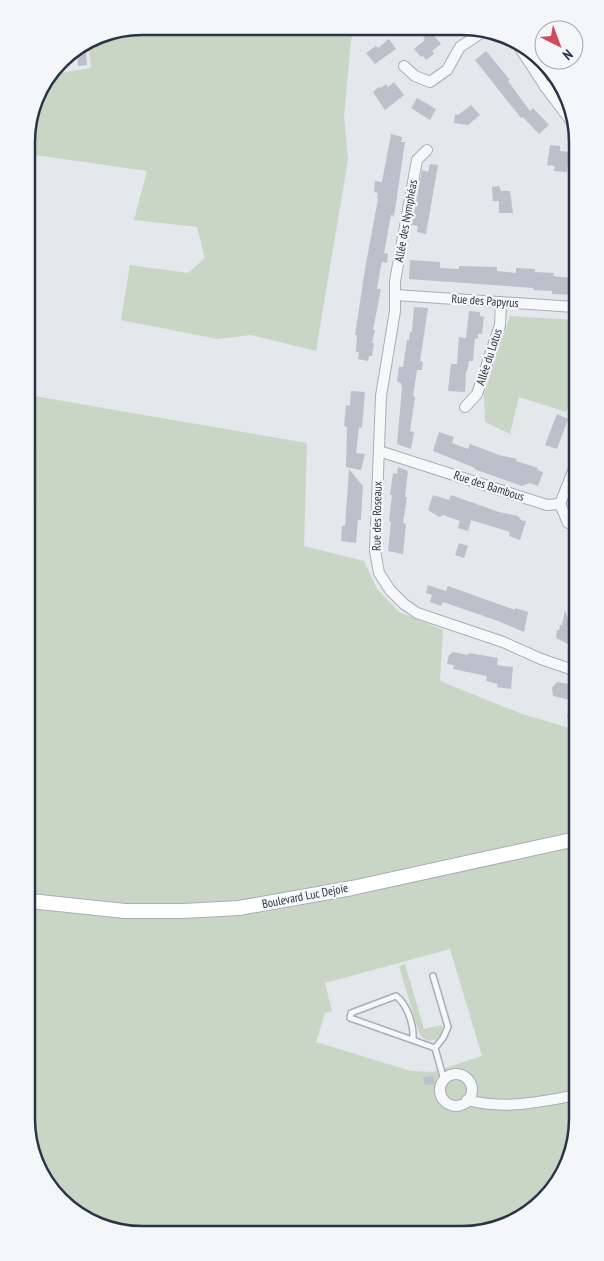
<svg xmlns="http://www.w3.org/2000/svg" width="604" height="1261" font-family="'PT Sans Narrow',sans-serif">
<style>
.green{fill:#c9d6c5;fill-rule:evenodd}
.building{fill:#bbc0ca}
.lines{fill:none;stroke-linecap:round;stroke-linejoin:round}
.lane-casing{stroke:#a9aeb7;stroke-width:8}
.street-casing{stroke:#a9aeb7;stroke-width:12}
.secondary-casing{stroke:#a9aeb7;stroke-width:16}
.lane{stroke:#f7f8fa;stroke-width:5}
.street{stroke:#f7f8fa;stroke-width:10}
.secondary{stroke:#fff;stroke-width:14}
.labels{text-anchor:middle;stroke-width:4.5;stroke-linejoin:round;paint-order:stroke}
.street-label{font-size:12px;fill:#2b3445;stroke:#f4f6f9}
.rim{fill:none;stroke:#2b3445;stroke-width:2.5}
</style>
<rect width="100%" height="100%" fill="#e4e7ec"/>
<g class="green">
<polygon points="142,26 355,28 351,40 344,116 348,160 316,351 251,335 217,339 121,320 130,265 188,273 205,258 197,227 134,220 147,171 28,154 27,156 27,127 29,127 38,90 50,75 91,68 88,41 98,35"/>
<polygon points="510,316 575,320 575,392 566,412 519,397 510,434 485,422 484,394"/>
<path d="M28,395L307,443L304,546L364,561L377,589L399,612L443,630L440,681L522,714L576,730L577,895H572L577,1033V1127L554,1190L492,1231L120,1233L65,1206L30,1149ZM450,949L482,1056L433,1072L411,1071L316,1042L325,1013L332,1011L325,983Z"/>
<path d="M405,964L424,1029L442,1025C445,1040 427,1047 419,1033L399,966Z"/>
</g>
<g class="building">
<polygon points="431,32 441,44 432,51 434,54 426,60 423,56 421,57 414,49 425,40 423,38"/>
<polygon points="389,39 396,49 375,64 366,53 376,46 378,48"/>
<polygon points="486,51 510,80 508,81 530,111 533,108 549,125 539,134 523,117 521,118 475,60"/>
<polygon points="86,53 87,65 78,66 77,54"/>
<polygon points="394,82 404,95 385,110 373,92 379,87 381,88 386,84 388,87"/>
<polygon points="417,98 436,109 430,120 411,108"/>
<polygon points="471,105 480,115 468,125 454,123 455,114 458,115"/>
<polygon points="391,134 402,137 401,142 405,142 394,216 391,215 384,253 388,254 387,263 382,262 380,271 377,289 381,289 373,330 375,330 372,343 374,343 372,356 369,356 368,361 358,359 359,352 356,352 357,335 355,335 365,269 378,199 377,198 378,193 374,192 375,181 382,182"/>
<polygon points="550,145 560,146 560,151 569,152 567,172 554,171 555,166 547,165"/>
<polygon points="430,164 438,165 426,234 417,232 418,226 412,225 422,170 428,172"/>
<polygon points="499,186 501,191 510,191 513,213 499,213 499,201 493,201 492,187"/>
<polygon points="410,260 440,262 440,268 459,269 459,266 497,267 497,271 516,273 516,268 535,269 535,272 554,273 553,276 572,278 572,282 574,282 574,295 552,294 552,291 533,290 534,288 409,279"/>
<polygon points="414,307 428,308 420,361 423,362 422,370 417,370 413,396 415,397 410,431 414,432 411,449 397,444 402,388 401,383 397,382 399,367 403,367 407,340 409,340 410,332 412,332"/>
<polygon points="469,311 480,312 480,316 484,317 482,334 478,334 478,339 475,338 473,361 469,361 467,371 466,371 465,392 448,391 451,364 457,364 459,337 466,338"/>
<polygon points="351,391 365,392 362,428 359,427 356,453 365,454 361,470 346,467 347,427 344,426 346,405 350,406"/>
<polygon points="557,414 568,419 557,449 545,445"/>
<polygon points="439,432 454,437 452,443 468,449 470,444 499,455 517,459 516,461 538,468 537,470 543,472 538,486 530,483 522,486 474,469 475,468 433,451"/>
<polygon points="398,467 408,471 405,497 407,497 403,523 406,524 403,554 388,551 391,522 389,521 392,495 390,495 393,473 397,474"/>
<polygon points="349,469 363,486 361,520 358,520 356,543 341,541 342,526 345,526"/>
<polygon points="433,495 449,500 451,495 499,512 518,516 521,520 526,521 520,540 509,536 510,532 471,520 468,531 458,528 460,521 443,515 439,517 428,510"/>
<polygon points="459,543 468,546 464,558 455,555"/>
<polygon points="428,585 446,591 448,586 515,610 515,608 528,612 524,632 498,621 443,602 441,606 430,602 432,595 426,593"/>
<polygon points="565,611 572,627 576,628 576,648 556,638 557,630 559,630 560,625 562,625"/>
<polygon points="453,652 468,655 469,653 498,658 497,665 513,667 511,689 497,687 498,684 486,681 487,676 453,669 454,665 447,664 449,655"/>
<polygon points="557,682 576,685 576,720 567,718 570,700 553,696 552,688"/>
<polygon points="433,1076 435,1084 425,1085 423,1077"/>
</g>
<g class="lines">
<defs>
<g id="lane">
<polyline points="433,976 448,1027 443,1038 435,1048"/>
<path d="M413,1040C414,1026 408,1005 396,996L351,1013L350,1018L435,1048L444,1080"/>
</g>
<g id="street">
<polyline points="518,45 546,88 574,125"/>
<polyline points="404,66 415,76 430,82 447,70 460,47 481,33 489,31"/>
<polyline points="546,88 551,85 557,85"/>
<polyline points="427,150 417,160 395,281 395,311 381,396 375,551 379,573 390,590 404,604 417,613 503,642 541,659 576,671"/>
<polyline points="395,295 574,307"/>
<polyline points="465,407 477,394 500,325 501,302"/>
<polyline points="379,451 547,505 560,504 575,466"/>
<polyline points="560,504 568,523 575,525"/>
<circle cx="456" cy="1090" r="16"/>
<path d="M467,1100C507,1110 538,1102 577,1095"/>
</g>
<polyline id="secondary" points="30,901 125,911 183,911 239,908 352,888 576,839"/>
</defs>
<use href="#lane" class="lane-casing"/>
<use href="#street" class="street-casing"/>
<use href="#secondary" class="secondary-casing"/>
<use href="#lane" class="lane"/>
<use href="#street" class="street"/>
<use href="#secondary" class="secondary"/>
</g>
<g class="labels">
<g class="street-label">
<text transform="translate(406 221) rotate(-80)" y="4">Allée des Nymphéas</text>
<text transform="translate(485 301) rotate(4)" y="4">Rue des Papyrus</text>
<text transform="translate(489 357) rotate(-72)" y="4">Allée du Lotus</text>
<text transform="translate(489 486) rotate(18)" y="4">Rue des Bambous</text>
<text transform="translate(377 516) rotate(-89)" y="4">Rue des Roseaux</text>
<text transform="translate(305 896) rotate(-11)" y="4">Boulevard Luc Dejoie</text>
</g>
</g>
<path d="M0 0H604V1261H0ZM142 35H462A107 107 0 0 1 569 142V1119A107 107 0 0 1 462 1226H142A107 107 0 0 1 35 1119V142A107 107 0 0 1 142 35Z" fill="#f4f6f9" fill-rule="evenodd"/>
<path class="rim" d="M142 35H462A107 107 0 0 1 569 142V1119A107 107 0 0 1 462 1226H142A107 107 0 0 1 35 1119V142A107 107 0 0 1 142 35Z"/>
<g transform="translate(559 45) rotate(138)"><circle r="24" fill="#f4f6f9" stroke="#a4a8b1"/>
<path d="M0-4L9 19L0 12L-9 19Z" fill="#d1495b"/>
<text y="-8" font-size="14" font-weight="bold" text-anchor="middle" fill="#2b3445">N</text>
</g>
</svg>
